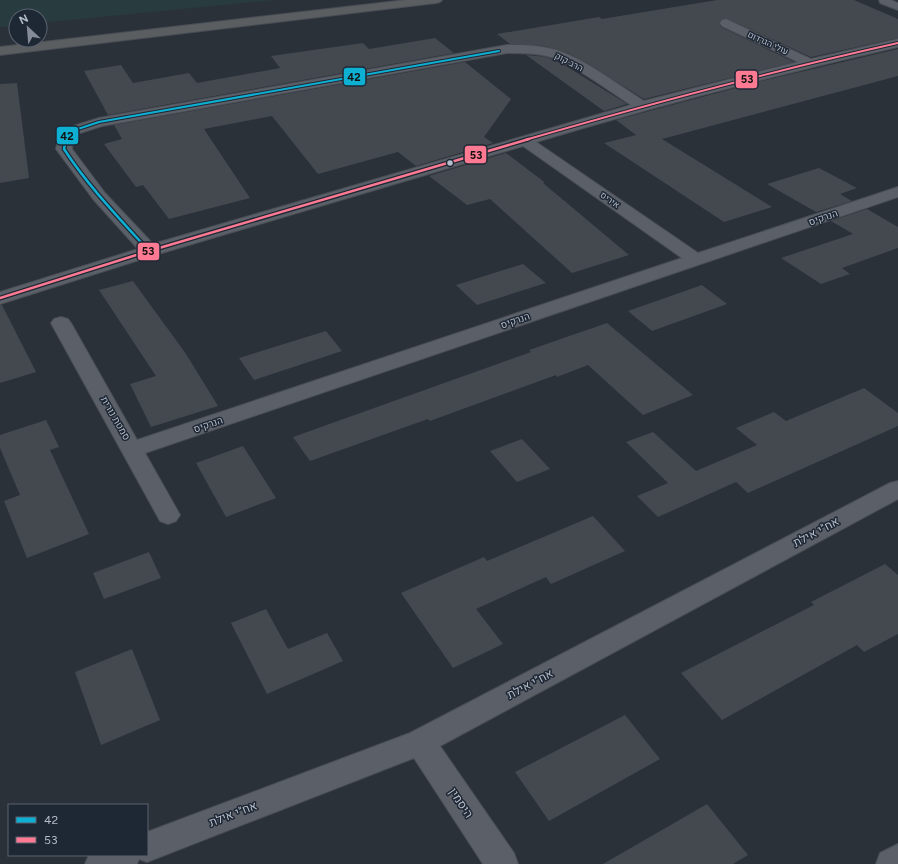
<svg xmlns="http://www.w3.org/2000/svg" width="898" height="864" font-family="Figtree,Heebo,sans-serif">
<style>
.green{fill:#283b3f}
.building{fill:#444950}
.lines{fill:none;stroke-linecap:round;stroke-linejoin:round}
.minor-casing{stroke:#494d54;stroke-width:2}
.highway-casing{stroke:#484d55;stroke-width:2}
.minor{fill:#5b5f67;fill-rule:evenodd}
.highway{fill:#5b5e61;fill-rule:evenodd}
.bus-1-far1-casing{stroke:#1e2734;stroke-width:4}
.bus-1-casing{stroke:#1e2734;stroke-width:5}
.bus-2-far1-casing{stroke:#1e2734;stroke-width:4}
.bus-2-casing{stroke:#1e2734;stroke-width:5}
.bus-1-far1{stroke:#0dafd3;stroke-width:2}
.bus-1{stroke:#0dafd3;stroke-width:2.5}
.bus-2-far1{stroke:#fe7a93;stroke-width:2}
.bus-2{stroke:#fe7a93;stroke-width:2.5}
.bus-dot{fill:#b5bdca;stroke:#1e2734;stroke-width:1.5}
.labels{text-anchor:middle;stroke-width:3;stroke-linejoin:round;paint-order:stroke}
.far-street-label{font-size:9px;fill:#b5bdca;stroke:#1e2734}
.street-label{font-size:10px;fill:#b5bdca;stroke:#1e2734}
.near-street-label{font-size:12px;fill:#b5bdca;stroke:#1e2734}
.line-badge{stroke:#1e2734;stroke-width:1.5}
.pale-badge-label{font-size:11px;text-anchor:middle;font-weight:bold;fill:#111}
</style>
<rect width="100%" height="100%" fill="#2b3139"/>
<polygon class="green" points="0,0 273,0 40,23 40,16 16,16 16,26 0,27"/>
<g class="building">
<polygon points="717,0 854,0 898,19 898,38 811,57 726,18 722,19 719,22 721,27 794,62 644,99 590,65 568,53 544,46 510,44 497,34 599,17 602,19"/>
<polygon points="435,38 454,53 108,115 84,71 121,65 133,83 189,73 197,83 280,68 271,56 363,43 369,49"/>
<polygon points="898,49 898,76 662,139 772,207 724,222 604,143 636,135 616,120 762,81"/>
<polygon points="526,55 547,57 566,66 627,104 604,111"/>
<polygon points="465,62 511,99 484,137 493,143 416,166 398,152 318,174 272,116 204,129 250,198 169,219 143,185 136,187 104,144 122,139 114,125"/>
<polygon points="17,83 29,178 0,183 0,84"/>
<polygon points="506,153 543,181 545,182 543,183 629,255 572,273 490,199 467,205 429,176"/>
<polygon points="819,168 857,188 840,194 852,201 816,212 767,184"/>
<polygon points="867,209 898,227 898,248 842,268 850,274 821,284 781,258 853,234 831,221"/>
<polygon points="523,264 546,283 477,305 456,285"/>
<polygon points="133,281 186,354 218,406 151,427 130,384 156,376 99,290"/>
<polygon points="702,285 727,304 652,331 628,311"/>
<polygon points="0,305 2,305 36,372 0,383"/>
<polygon points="607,323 693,395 643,415 588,365 557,377 556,375 430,421 428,419 310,461 293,437 531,352 529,350"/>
<polygon points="326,331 342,351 254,380 239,358"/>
<polygon points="864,388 898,413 898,426 748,493 736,482 658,517 637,496 668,483 626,442 653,432 696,471 757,445 736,428 774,412 786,421"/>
<polygon points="46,420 59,447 50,450 89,534 27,558 4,501 20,495 0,448 0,435"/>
<polygon points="522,439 550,469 517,482 490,451"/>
<polygon points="243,446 276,498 226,517 196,463"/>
<polygon points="593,516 625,551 551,584 546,577 476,609 503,644 453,668 401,593 484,557 487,561"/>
<polygon points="149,552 161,578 104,599 93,573"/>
<polygon points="885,564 898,575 898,634 864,652 857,645 722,720 681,673 814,605 811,602"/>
<polygon points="266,609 288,649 327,633 343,661 267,694 231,623"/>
<polygon points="132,649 160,720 101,745 75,672"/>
<polygon points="625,715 660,759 549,821 515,772"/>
<polygon points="707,804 748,855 733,864 603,864"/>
</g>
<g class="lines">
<defs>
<g id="minor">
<polygon points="879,0 891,0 898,3 898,10 880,3"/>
<path d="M726,19L811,59L898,39V47C776,75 656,106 536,142L698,253L898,187V197L145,453L180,515L176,521L168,524L160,521L51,323L54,319L61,317L68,319L71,323L137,440L682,258L523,146L155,255L0,304V292L138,249L93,199L56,149L59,137L70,127L99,118L507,45C523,45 540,45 556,50C585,59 618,85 644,101L798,62L722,26L720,23L722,20ZM507,53C521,53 534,53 547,56C571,62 609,91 631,105L153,244L105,193L72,149L73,139L80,133L102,126Z"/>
<polygon points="898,481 898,499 440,746 514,853 518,864 483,864 414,758 147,862 139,859 137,864 85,864 89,855 147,855 147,832 410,733 890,483"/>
<polygon points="898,844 898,864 876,864 880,853"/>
</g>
<polygon id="highway" points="406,0 442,0 440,2 436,3 0,55 0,47"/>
</defs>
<use href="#minor" class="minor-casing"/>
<use href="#highway" class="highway-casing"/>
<use href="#minor" class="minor"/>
<use href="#highway" class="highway"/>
<defs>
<polyline id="bus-1-far1" points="65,140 66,137 75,130 99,122 499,51"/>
<path id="bus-1" d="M66,139L64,149C88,186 119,218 149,251"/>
<path id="bus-2-far1" d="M525,140C649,104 773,71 898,43"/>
<polyline id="bus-2" points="0,298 149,251 529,139"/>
</defs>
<use href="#bus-1-far1" class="bus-1-far1-casing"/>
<use href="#bus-1" class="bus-1-casing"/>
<use href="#bus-2-far1" class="bus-2-far1-casing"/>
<use href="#bus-2" class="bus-2-casing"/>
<use href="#bus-1-far1" class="bus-1-far1"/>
<use href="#bus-1" class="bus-1"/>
<use href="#bus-2-far1" class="bus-2-far1"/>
<use href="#bus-2" class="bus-2"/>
</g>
<circle class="bus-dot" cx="450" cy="163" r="3.5"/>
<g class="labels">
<g class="far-street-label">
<text transform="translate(768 43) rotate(25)" y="3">עולי הגרדום</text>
<text transform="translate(569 62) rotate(27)" y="3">הרב קוק</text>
<text transform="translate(610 200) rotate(35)" y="3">איריס</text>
</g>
<g class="street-label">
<text transform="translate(823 217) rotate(-19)" y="4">הנרקיס</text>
<text transform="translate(515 320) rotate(-19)" y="4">הנרקיס</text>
<text transform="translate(116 418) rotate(60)" y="4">סמטת נורית</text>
<text transform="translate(208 424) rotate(-19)" y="4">הנרקיס</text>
</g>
<g class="near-street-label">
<text transform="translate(816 532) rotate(-28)" y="4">אח"י אילת</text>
<text transform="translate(530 684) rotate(-28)" y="4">אח"י אילת</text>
<text transform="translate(461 803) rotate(56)" y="4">היסמין</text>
<text transform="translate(233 814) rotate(-21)" y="4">אח"י אילת</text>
</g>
</g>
<g class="line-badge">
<rect x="343" y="67" width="23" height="19" rx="4" fill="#0dafd3"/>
<rect x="735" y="70" width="23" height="19" rx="4" fill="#fe7a93"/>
<rect x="56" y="126" width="23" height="19" rx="4" fill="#0dafd3"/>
<rect x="464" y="145" width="23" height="19" rx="4" fill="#fe7a93"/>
<rect x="137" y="242" width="23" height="19" rx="4" fill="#fe7a93"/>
</g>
<g class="pale-badge-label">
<text x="354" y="81">42</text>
<text x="747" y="83">53</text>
<text x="67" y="140">42</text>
<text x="476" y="159">53</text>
<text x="148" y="255">53</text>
</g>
<rect x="8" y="804" width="140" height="52" fill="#1e2734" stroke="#5a6370"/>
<rect x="16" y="817" width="20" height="6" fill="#0dafd3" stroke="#5a6370"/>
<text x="44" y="824" font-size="12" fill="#b5bdca">42</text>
<rect x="16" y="837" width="20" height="6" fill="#fe7a93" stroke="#5a6370"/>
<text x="44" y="844" font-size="12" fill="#b5bdca">53</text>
<g transform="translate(28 28) rotate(334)"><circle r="19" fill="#1e2734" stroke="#5a6370"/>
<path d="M0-3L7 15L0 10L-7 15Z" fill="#858c97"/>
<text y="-6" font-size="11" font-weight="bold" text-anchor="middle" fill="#b5bdca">N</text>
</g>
</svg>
